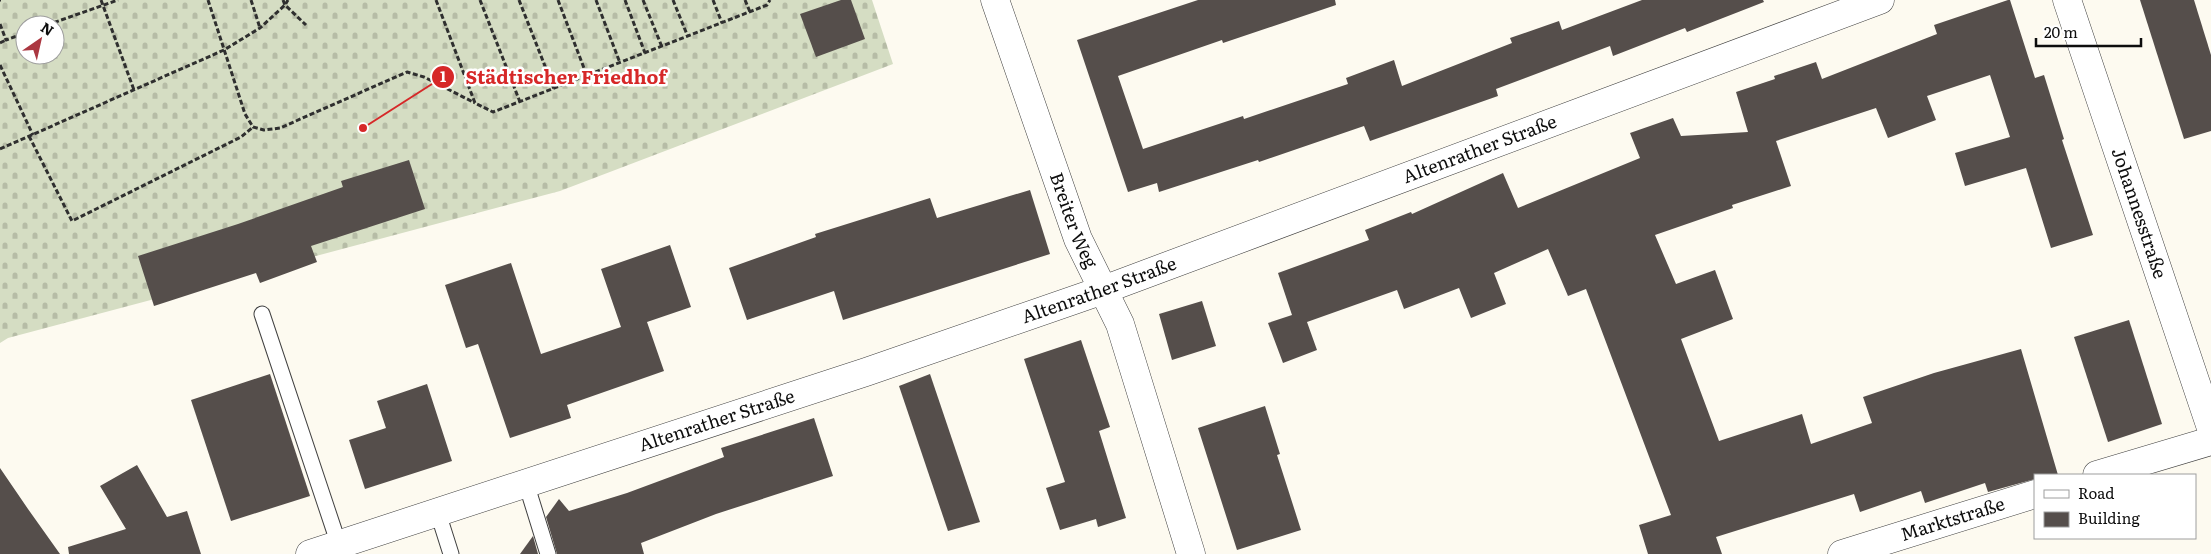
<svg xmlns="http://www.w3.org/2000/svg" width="2211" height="554" font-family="Literata,serif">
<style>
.cemetery{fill:url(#cemetery-stones);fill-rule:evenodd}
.building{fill:#554e4b}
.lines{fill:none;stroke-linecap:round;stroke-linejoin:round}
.lane-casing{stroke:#404040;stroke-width:17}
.street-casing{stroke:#404040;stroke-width:29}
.path{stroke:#2f2f2f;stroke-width:3;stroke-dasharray:5 2.5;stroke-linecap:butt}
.lane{stroke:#fff;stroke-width:15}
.street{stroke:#fff;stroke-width:28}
.labels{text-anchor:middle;stroke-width:5;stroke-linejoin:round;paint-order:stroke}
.street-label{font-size:18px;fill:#0d0d0d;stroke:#fff}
.leader{fill:none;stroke:#d62828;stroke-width:2}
.callout-dot{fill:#d62828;stroke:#fff;stroke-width:2}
.mark-label{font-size:15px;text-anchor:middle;font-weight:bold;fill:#fff}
.callout-label{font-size:19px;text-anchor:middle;font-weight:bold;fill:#d62828;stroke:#fff;stroke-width:5;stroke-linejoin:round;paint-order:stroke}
</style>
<defs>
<pattern id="cemetery-stones" width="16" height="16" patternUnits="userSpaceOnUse" patternTransform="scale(1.25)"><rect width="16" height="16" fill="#d5ddc3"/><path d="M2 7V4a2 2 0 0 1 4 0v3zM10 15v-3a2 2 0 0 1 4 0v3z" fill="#b6bca6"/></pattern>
</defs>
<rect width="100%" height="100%" fill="#fdfaf0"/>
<path class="cemetery" d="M0,0H872L893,64L560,191L8,338L0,343ZM25,25H55V55H25Z"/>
<g class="building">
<polygon points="841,0 851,0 865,39 816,57 800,14"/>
<polygon points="1198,0 1335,0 1336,5 1223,43 1222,40 1118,76 1143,149 1243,116 1244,119 1348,84 1346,78 1394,60 1402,86 1512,43 1510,38 1559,21 1562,30 1642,0 1763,0 1764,2 1687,32 1685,28 1613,56 1610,46 1496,89 1498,96 1370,141 1364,126 1259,162 1258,160 1159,192 1157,183 1128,192 1077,40"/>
<polygon points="2008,0 2010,0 2035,78 2044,75 2064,139 2062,140 2093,235 2051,248 2026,168 1965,186 1955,153 2010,137 1990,75 1927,96 1936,120 1888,138 1876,108 1776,141 1791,186 1732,205 1733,208 1655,235 1676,284 1715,270 1733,319 1681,339 1719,441 1802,414 1811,444 1872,423 1863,397 1934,373 2021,349 2058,475 2035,475 2035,479 1988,492 1985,483 1925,503 1921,491 1860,512 1854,494 1716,537 1722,554 1648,554 1639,525 1671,515 1586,289 1568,296 1548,249 1494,273 1506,304 1471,318 1459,288 1404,309 1397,290 1307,322 1317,350 1283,363 1268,323 1292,315 1278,273 1369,240 1365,230 1411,212 1412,214 1503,173 1518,208 1640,158 1630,133 1673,118 1681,136 1748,132 1736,92 1775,79 1774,76 1816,62 1822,79 1937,34 1934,25"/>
<polygon points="2140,0 2194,0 2211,55 2211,131 2184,139"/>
<polygon points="409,160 425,209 311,246 317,262 260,283 256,273 154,306 138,256 238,224 343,187 341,181"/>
<polygon points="1030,190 1050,254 843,320 834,291 747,320 729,268 816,237 815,234 930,198 937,218"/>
<polygon points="670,245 691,307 647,322 664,371 567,405 571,418 510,438 478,344 466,348 445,285 511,263 541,354 621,327 601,269"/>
<polygon points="1202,301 1216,346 1172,360 1159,314"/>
<polygon points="2129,320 2162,424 2108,442 2074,337"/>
<polygon points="1081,340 1110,427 1099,431 1126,518 1098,527 1096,519 1060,530 1046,488 1065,482 1024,359"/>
<polygon points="270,374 310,496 231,521 191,400"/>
<polygon points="930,374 980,522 948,531 899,386"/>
<polygon points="427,384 452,461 365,489 349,440 386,428 377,401"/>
<polygon points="1265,406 1280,454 1277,455 1301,530 1237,550 1198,428"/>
<polygon points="814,418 833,476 716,514 641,543 644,554 557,554 546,517 559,499 569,511 627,493 724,457 721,448"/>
<polygon points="137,465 167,517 187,511 201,554 69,554 68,547 126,529 100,486"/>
<polygon points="0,468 28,509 60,554 0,554"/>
<polygon points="533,536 538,554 520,554"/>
</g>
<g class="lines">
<defs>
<g id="lane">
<polyline points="262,314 339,545"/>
<polyline points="526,483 548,554"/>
<polyline points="438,513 451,554"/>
</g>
<g id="street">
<path id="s1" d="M995,0L1078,239L1120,324L1191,554"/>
<path id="s2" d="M2067,0L2211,428"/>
<polyline points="2097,475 2211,441"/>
<path id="s3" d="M310,554L866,372L1103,290L1880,0"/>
<path id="s4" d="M1842,554L2035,494"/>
</g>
</defs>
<use href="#lane" class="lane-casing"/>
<use href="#street" class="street-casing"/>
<g class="path">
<polyline points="0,0 1,0"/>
<polyline points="101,0 134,90"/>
<polyline points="208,0 245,114 253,127 264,130 280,128 407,72 424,77 475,103"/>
<polyline points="251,0 260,28"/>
<polyline points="283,0 285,5 306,25"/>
<polyline points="436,0 475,103 493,112 767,5 770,0"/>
<polyline points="480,0 520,102"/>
<polyline points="519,0 554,89"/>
<polyline points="558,0 587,76"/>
<polyline points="596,0 620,63"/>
<polyline points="625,0 645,53"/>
<polyline points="643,0 662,47"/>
<polyline points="673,0 688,37"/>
<polyline points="713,0 722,23"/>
<polyline points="745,0 750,12"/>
<polyline points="0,24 6,40 25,33"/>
<polyline points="47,25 118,0"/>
<polyline points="0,43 6,40"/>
<polyline points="0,65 33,135"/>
<polyline points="29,136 72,221 241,137 253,127"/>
<polyline points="0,149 224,50 260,28 285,5 288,0"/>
</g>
<use href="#lane" class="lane"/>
<use href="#street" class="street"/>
</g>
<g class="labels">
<g class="street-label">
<text dy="6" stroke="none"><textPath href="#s3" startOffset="1238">Altenrather Straße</textPath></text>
<text dy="6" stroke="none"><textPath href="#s2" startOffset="225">Johannesstraße</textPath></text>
<text dy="6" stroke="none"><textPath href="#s1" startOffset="234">Breiter Weg</textPath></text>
<text dy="6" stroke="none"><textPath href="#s3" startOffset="832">Altenrather Straße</textPath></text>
<text dy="6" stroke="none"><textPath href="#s3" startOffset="428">Altenrather Straße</textPath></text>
<text dy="6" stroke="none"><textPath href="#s4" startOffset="116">Marktstraße</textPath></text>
</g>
</g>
<path class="leader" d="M363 128L443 77"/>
<g class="callout-dot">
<circle cx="363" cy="128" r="5"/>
<circle cx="443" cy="77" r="12"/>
</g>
<g class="mark-label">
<text x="443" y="82">1</text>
</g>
<g class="callout-label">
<text x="566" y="84">Städtischer Friedhof</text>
</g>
<rect x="2034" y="474" width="162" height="65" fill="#ffffff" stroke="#9e9e9e"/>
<rect x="2044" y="490" width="25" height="8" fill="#ffffff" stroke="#9e9e9e"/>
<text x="2078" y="499" font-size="15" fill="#0d0d0d">Road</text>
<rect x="2044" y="512" width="25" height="15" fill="#554e4b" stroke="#9e9e9e"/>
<text x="2078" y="524" font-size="15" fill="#0d0d0d">Building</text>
<g transform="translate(40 40) rotate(34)"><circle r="24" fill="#ffffff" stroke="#9e9e9e"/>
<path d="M0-4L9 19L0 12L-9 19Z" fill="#ab3741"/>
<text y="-8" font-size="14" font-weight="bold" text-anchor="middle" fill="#0d0d0d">N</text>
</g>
<path d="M2036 38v8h105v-8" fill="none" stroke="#0d0d0d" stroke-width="2.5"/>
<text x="2044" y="38" font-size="15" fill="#0d0d0d" stroke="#ffffff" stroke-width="4" paint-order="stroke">20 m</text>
</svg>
